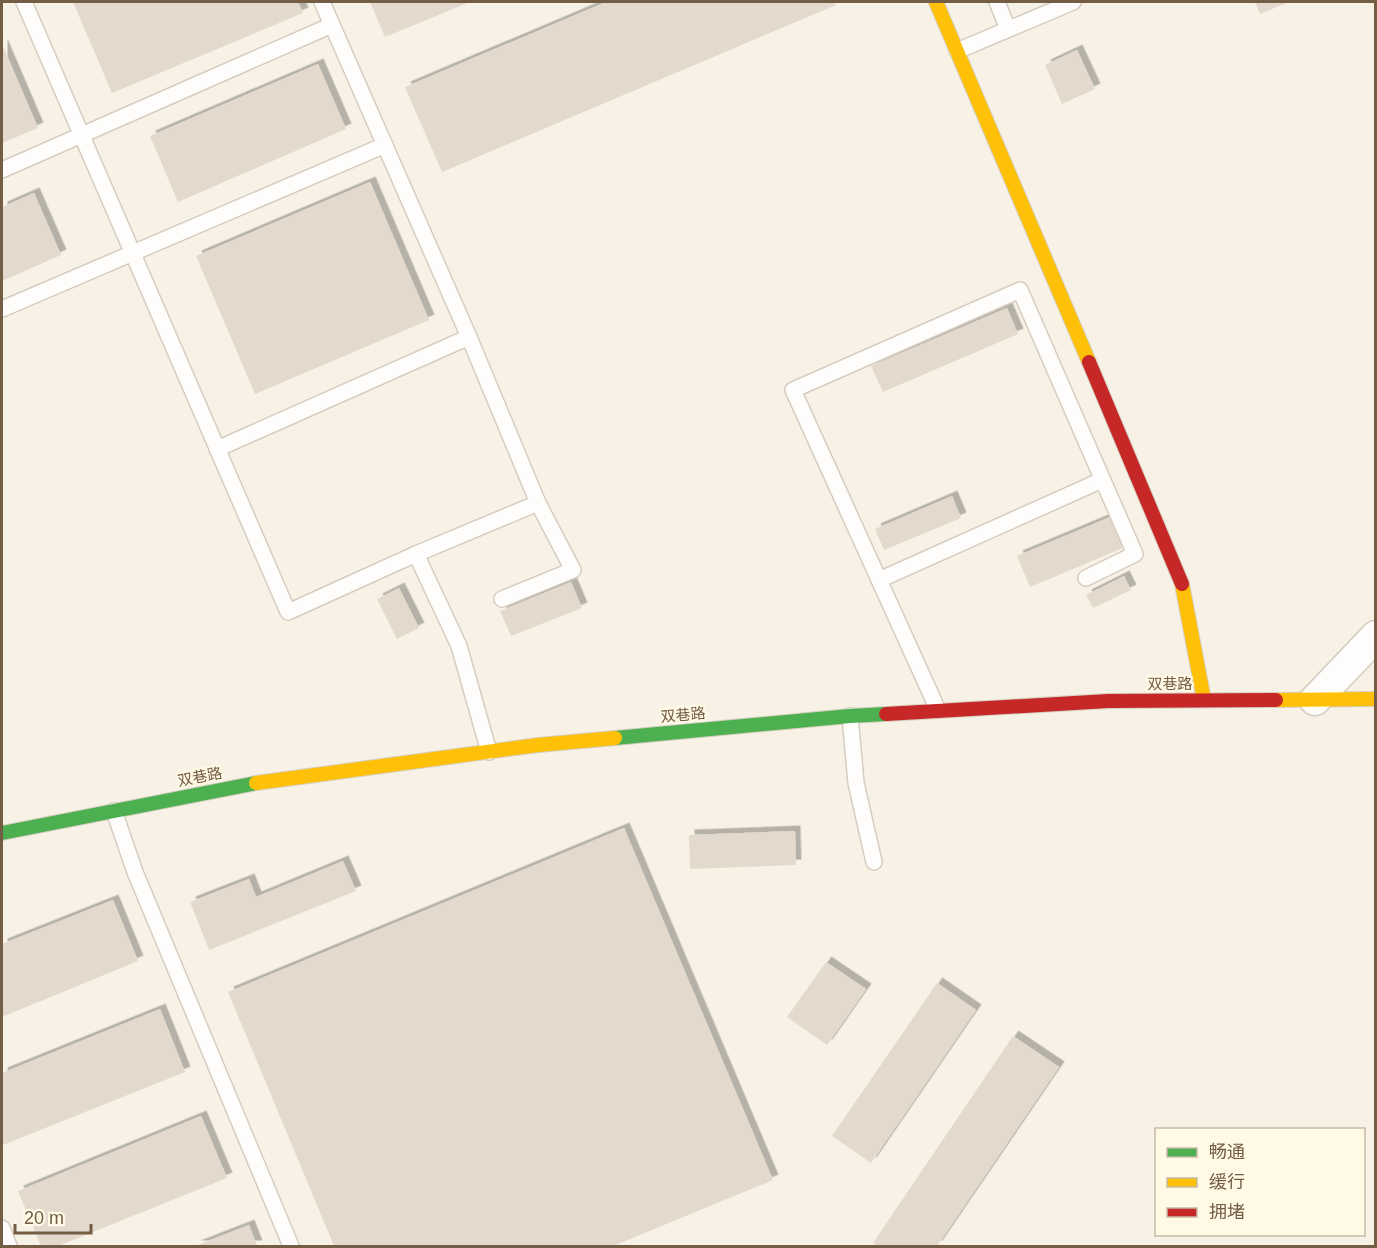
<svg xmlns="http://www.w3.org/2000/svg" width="1377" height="1248" font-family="Arial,'Noto Sans SC',sans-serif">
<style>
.building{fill:#e3dacd;filter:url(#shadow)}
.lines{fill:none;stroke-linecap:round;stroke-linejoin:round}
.lane-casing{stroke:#d6cdc1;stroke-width:18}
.street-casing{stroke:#d6cdc1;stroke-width:33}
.fast-casing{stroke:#d6cfc2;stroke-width:16}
.slow-casing{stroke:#d6cfc2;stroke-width:16}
.jam-casing{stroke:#d6cfc2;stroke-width:16}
.lane{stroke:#fefdfb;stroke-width:15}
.street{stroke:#fefdfb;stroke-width:30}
.fast{stroke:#4caf50;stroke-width:14}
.slow{stroke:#ffc107;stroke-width:14}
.jam{stroke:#c62828;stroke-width:14}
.labels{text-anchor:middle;stroke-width:4.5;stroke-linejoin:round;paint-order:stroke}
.street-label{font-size:15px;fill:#745d45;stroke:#fff9e5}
</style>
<defs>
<filter id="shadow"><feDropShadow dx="5.5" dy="-5.5" stdDeviation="0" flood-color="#0004"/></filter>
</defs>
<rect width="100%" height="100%" fill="#f7f2e5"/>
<g class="building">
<polygon points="73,2 298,2 303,13 112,93"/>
<polygon points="370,2 470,2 385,37"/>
<polygon points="606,2 834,2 836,5 442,172 405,87"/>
<polygon points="1255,2 1289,2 1260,14"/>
<polygon points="2,44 38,128 2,143"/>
<polygon points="1077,50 1095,89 1062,104 1045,65"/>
<polygon points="318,64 346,129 178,202 150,136"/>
<polygon points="370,182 429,320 255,394 196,256"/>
<polygon points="34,193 61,255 2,281 2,207"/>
<polygon points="1007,308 1018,334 883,392 871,366"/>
<polygon points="952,496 961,518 884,550 875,529"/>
<polygon points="1110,517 1123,548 1030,587 1017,556"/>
<polygon points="1124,576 1131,590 1093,608 1086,595"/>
<polygon points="571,582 582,608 511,636 500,611"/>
<polygon points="399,588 419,628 397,639 377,599"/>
<polygon points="624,828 773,1180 613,1246 334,1246 228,992"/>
<polygon points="795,831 796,865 690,869 689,835"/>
<polygon points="343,861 356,891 209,950 190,902 249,879 256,897"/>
<polygon points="113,900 138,961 2,1017 2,944"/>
<polygon points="826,962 866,989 827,1045 787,1017"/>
<polygon points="937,983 976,1010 871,1163 832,1136"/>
<polygon points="160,1009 185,1072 3,1145 2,1141 2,1073"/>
<polygon points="1013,1036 1059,1067 937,1246 877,1246 873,1243"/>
<polygon points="201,1116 227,1178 58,1246 41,1246 18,1191"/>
<polygon points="249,1225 257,1246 195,1246"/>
</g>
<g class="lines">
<defs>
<g id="lane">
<polyline points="24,2 288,612 416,554 538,503"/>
<polyline points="322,2 469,337 538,503 573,570 502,599"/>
<polyline points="997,2 1008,29"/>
<polyline points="957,51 1073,2"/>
<polyline points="2,170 332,25"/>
<polyline points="2,309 385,145"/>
<polyline points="217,449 469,337"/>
<polyline points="416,554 459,646 489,752"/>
<polyline points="879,580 1102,480"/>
<polyline points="938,710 793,390 1020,290 1135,554 1086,578"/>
<polyline points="850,716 856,783 874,862"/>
<polyline points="114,811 135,872 291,1246"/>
<polyline points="2,1228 9,1246"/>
</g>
<polyline id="street" points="1315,700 1376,636"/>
<g id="fast">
<polyline points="615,738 850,716 886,714"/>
<polyline points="2,833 256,783"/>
</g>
<g id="slow">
<polyline points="936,2 1089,362"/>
<polyline points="1182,584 1204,700"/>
<polyline points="1276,700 1376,699"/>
<polyline points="256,783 538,745 615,738"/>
</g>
<g id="jam">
<polyline points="1089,362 1182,584"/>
<polyline points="886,714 1108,701 1276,700"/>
</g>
</defs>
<use href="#lane" class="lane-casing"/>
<use href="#street" class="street-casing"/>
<use href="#fast" class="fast-casing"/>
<use href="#slow" class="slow-casing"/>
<use href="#jam" class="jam-casing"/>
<use href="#lane" class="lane"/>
<use href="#street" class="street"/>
<use href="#fast" class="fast"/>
<use href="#slow" class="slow"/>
<use href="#jam" class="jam"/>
</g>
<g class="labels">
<g class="street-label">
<text x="1170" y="689">双巷路</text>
<text transform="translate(683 715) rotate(-5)" y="5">双巷路</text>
<text transform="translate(200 777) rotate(-11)" y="5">双巷路</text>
</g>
</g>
<rect width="1377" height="1248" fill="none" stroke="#745d45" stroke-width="6"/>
<rect x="1155" y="1128" width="210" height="108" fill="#fff9e5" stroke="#c7bba5" stroke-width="1.5"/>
<rect x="1167" y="1148" width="30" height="9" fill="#4caf50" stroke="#c7bba5" stroke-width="1.5"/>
<text x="1209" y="1158" font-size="18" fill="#745d45">畅通</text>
<rect x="1167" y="1178" width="30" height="9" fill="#ffc107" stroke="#c7bba5" stroke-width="1.5"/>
<text x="1209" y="1188" font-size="18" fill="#745d45">缓行</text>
<rect x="1167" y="1208" width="30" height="9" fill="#c62828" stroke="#c7bba5" stroke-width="1.5"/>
<text x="1209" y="1218" font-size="18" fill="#745d45">拥堵</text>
<path d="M15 1224v9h76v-9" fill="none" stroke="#745d45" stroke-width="3"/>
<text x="24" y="1224" font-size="18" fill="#745d45" stroke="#fff9e5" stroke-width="4.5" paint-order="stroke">20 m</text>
</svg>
